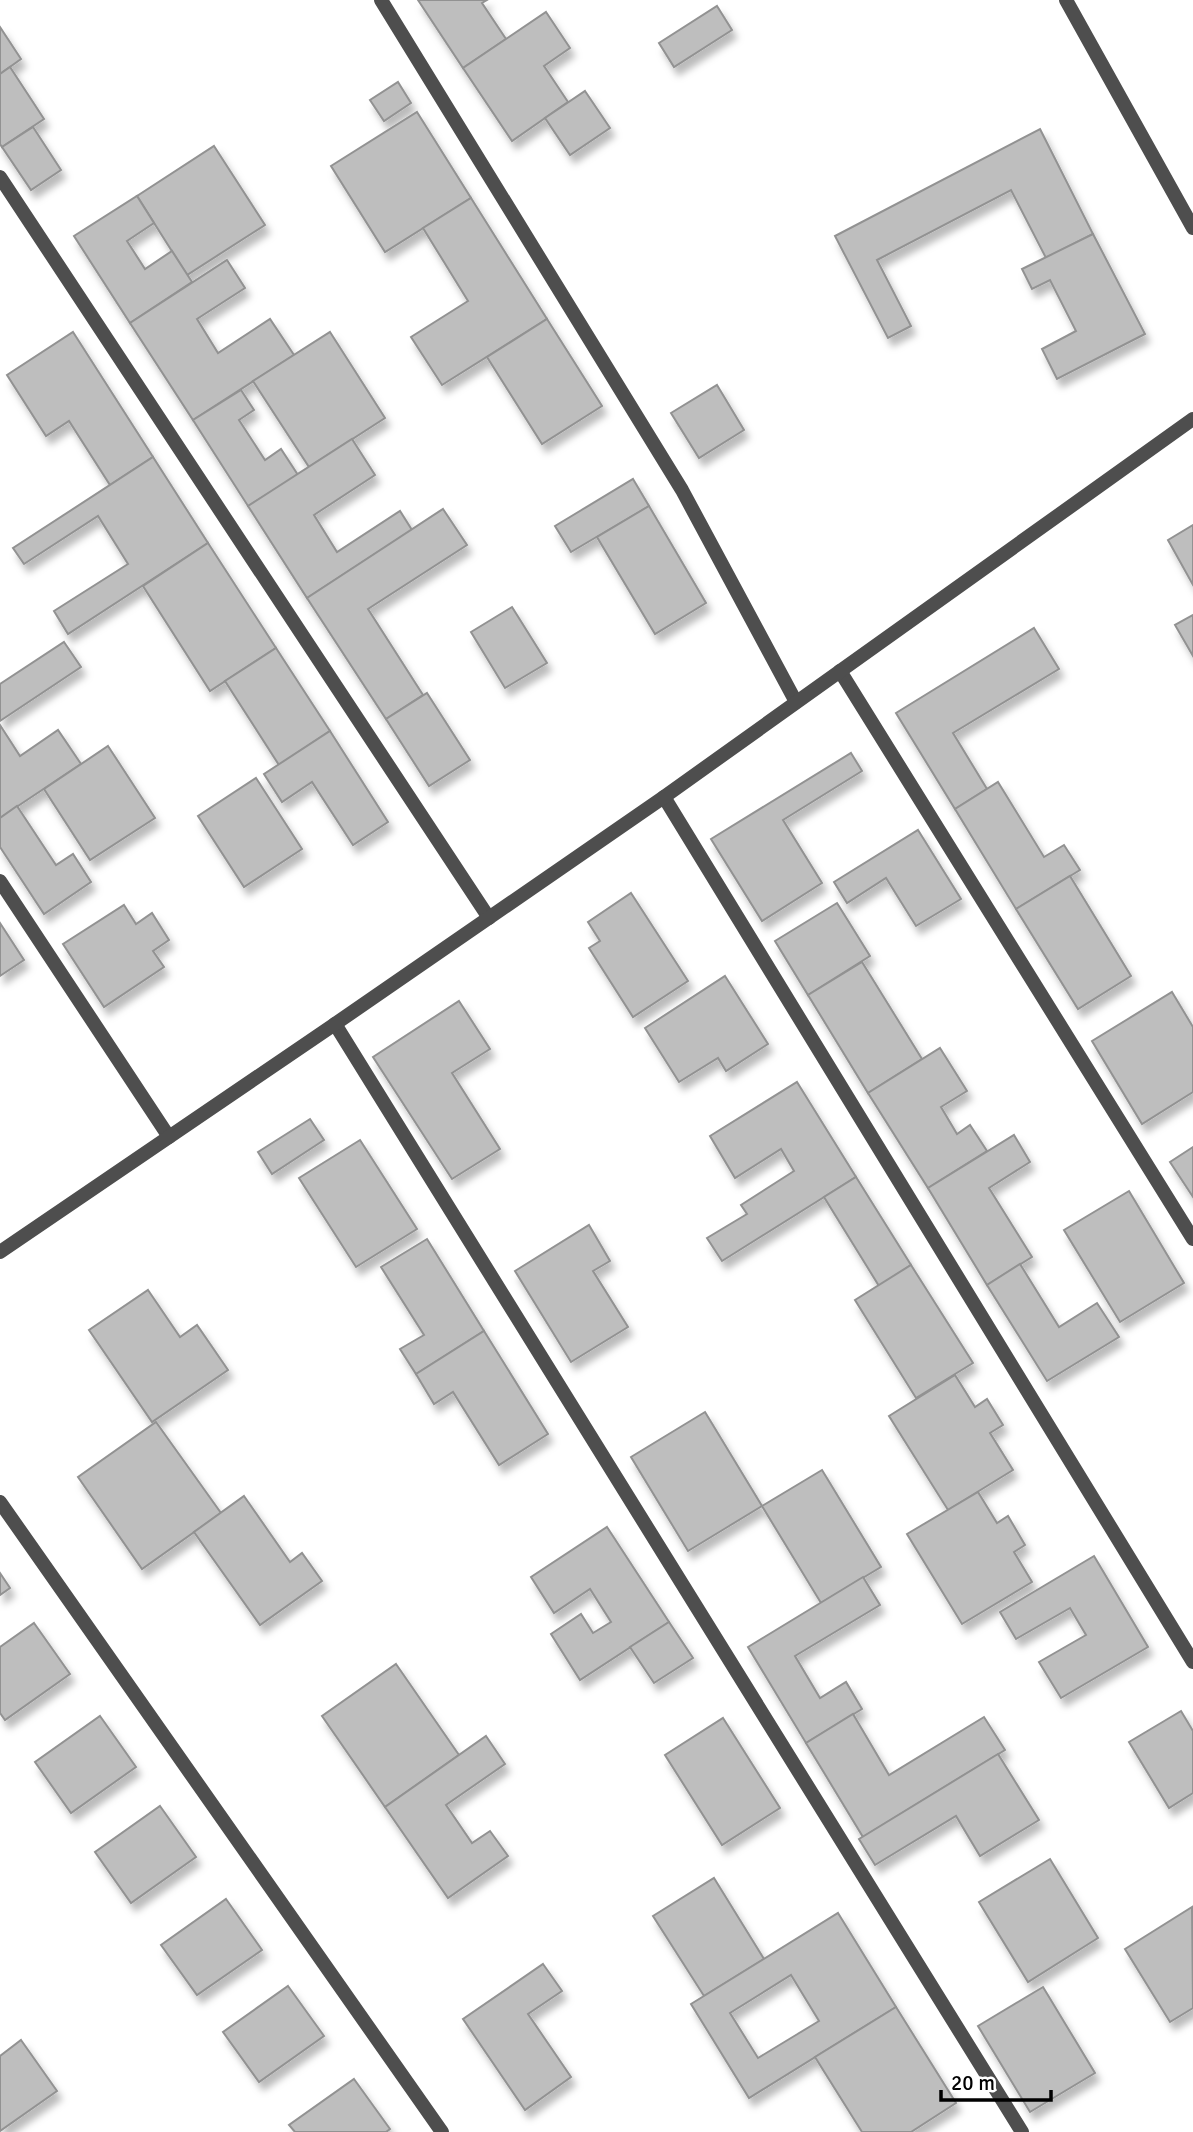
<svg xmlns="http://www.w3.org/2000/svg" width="1193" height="2132" font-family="Signika,sans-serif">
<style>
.building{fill:#bebebe;stroke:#929292;stroke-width:2;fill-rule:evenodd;filter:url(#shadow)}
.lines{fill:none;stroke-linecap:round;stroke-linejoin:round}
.minor{stroke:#4e4e4e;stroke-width:14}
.tertiary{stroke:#4e4e4e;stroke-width:14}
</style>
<defs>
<filter id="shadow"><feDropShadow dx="4.5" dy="8" stdDeviation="3.5" flood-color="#0004"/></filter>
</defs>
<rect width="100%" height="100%" fill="#fff"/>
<g class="building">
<polygon points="418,0 487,0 482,3 506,39 463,68"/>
<polygon points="717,6 732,30 674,67 659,43"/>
<polygon points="546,12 570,48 544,66 568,102 512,141 463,68"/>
<polygon points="0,27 21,59 0,74"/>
<polygon points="10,67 44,119 2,147 0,144 0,74"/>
<polygon points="398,82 411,103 384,121 370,100"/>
<polygon points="585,91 610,128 570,155 545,118"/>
<polygon points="417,112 471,198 385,252 331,166"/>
<polygon points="33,127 61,170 31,190 2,147"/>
<polygon points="1040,129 1093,234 1046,258 1011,190 877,260 911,326 888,338 835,236"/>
<polygon points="214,146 265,225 187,275 137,196"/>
<polygon points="137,196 154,223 127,241 145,269 172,251 192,282 130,323 74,236"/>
<polygon points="471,198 547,319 442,385 411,337 468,301 423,228"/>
<polygon points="1093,234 1145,334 1057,379 1042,349 1076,331 1050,280 1032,289 1022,269"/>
<polygon points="227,260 245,288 197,319 218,353 270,319 294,355 193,420 130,323"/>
<polygon points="547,319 602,406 542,444 487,357"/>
<polygon points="73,332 153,457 110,485 69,421 46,436 7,375"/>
<polygon points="330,332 385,418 309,467 253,381"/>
<polygon points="717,385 744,430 699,458 671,413"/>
<polygon points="241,390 254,410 239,420 265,460 281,449 298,475 248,506 193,420"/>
<polygon points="352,439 375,475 314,515 337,552 400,511 412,530 307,598 248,506"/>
<polygon points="153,457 208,543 68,634 54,611 128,564 98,516 24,564 13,548"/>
<polygon points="633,479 649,506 571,552 555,526"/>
<polygon points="649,506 706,603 655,634 597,537"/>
<polygon points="443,509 467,545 368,609 423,695 386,719 307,598"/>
<polygon points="1193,525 1193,585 1168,540"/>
<polygon points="208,543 276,648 210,691 143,586"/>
<polygon points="512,607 547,663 505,688 471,632"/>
<polygon points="1193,615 1193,656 1175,625"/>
<polygon points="1034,628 1059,669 953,733 987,789 955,809 896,713"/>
<polygon points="64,642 81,667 0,721 0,684"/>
<polygon points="276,648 330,731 279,765 225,681"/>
<polygon points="427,693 470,760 429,786 386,719"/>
<polygon points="0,725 20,756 58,730 81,764 0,818"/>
<polygon points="330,731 388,822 353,845 312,782 282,802 264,774"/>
<polygon points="108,746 155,818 90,860 44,789"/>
<polygon points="851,753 862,771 783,820 822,883 762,921 711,839"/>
<polygon points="256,778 302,849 244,887 198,816"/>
<polygon points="998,782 1044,857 1064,845 1080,870 1016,909 955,809"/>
<polygon points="17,806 56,865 73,854 91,882 44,914 0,847 0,818"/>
<polygon points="918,830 961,899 916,926 886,878 847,903 834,882"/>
<polygon points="1070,876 1131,976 1078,1009 1016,909"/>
<polygon points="631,893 688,981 633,1017 589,948 600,941 588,922"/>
<polygon points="837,903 870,956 808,995 775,941"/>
<polygon points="124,905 136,924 152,913 169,940 153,951 164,967 104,1007 63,944"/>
<polygon points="0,923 24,960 0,976"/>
<polygon points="862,962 922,1059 868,1093 808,995"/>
<polygon points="725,976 768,1044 726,1071 718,1058 679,1082 645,1028"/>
<polygon points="1172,992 1193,1027 1193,1092 1142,1124 1092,1041"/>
<polygon points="459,1001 490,1049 452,1073 500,1149 452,1179 373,1057"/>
<polygon points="940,1048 967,1091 941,1107 957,1134 970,1125 987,1151 928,1188 868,1093"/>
<polygon points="797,1082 856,1177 722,1261 707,1238 747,1214 741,1205 794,1171 781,1149 735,1178 710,1136"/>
<polygon points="310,1119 324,1140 272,1174 258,1152"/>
<polygon points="1014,1135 1030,1162 989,1188 1032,1257 987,1285 928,1188"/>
<polygon points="360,1140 417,1229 356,1267 299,1178"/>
<polygon points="1193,1147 1193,1197 1170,1162"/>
<polygon points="856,1177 911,1265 879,1286 824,1197"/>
<polygon points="1129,1191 1184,1283 1120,1322 1064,1230"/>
<polygon points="589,1225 610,1261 593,1271 628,1327 571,1362 515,1271"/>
<polygon points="427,1239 484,1331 416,1374 400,1349 424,1335 381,1267"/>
<polygon points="1020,1264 1059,1327 1097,1303 1119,1337 1047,1381 987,1285"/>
<polygon points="911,1265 973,1363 916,1398 855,1300"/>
<polygon points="148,1290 180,1337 197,1325 228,1370 152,1422 89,1330"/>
<polygon points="484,1331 548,1434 499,1465 453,1392 434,1404 416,1374"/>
<polygon points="955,1375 975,1407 987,1399 1003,1425 990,1433 1013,1470 948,1510 889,1416"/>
<polygon points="705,1412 762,1506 688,1551 631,1457"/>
<polygon points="156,1422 221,1513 142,1569 78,1477"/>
<polygon points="822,1470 881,1567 821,1603 762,1506"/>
<polygon points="978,1492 997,1523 1008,1516 1025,1545 1014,1552 1032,1582 962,1624 907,1534"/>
<polygon points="244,1496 290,1562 302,1553 322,1581 260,1625 194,1532"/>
<polygon points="607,1527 669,1622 580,1680 551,1634 581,1614 593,1633 611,1622 590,1589 554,1613 531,1577"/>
<polygon points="1094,1556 1148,1647 1061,1698 1039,1662 1086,1635 1070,1608 1016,1639 1000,1612"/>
<polygon points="0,1573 10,1588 0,1595"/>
<polygon points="863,1577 880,1605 795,1656 820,1698 846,1682 862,1709 806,1743 748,1647"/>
<polygon points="669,1622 693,1658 654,1683 630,1647"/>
<polygon points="34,1623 70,1674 5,1720 0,1713 0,1647"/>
<polygon points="396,1664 459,1755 385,1807 322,1716"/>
<polygon points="1181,1711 1193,1731 1193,1793 1169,1808 1129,1742"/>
<polygon points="853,1714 889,1775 984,1717 1005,1750 863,1837 806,1743"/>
<polygon points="100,1716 136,1767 71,1813 35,1762"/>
<polygon points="723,1718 780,1808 722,1845 665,1755"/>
<polygon points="486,1736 505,1764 446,1805 472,1843 490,1831 508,1856 448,1898 385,1807"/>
<polygon points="998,1754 1039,1820 980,1856 956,1816 875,1865 859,1839"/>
<polygon points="160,1806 196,1857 131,1903 95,1852"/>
<polygon points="1050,1859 1098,1938 1028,1982 979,1902"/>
<polygon points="714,1878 764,1959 704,1996 653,1916"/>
<polygon points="226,1899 262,1950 197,1995 161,1945"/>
<polygon points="1192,1907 1193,2008 1170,2022 1125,1949"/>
<path d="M838,1913L896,2007L749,2098L691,2004ZM791,1975L819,2021L758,2058L730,2013Z"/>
<polygon points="543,1964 562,1991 528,2014 571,2077 525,2110 463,2019"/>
<polygon points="288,1986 324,2036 259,2082 223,2032"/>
<polygon points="1043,1987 1095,2073 1030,2112 978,2026"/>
<polygon points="896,2007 956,2103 911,2132 862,2132 815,2057"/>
<polygon points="21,2040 57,2091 0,2131 0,2056"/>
<polygon points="354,2079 390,2129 386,2132 295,2132 289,2125"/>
</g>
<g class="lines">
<g class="minor">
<polyline points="381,0 682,490 796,702"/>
<polyline points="0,177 489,918"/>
<polyline points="840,671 1193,1239"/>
<polyline points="664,797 1193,1662"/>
<polyline points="0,881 169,1137"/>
<polyline points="335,1024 1022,2132"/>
<polyline points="0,1502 442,2132"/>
</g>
<g class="tertiary">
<polyline points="1066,0 1193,228"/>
<polyline points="0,1252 335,1024 664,797 1193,419"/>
</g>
</g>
<path d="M941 2090v10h110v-10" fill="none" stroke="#000000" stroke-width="3.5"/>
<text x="951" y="2090" font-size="21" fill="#000000" stroke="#ffffff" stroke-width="5" paint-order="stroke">20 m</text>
</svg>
